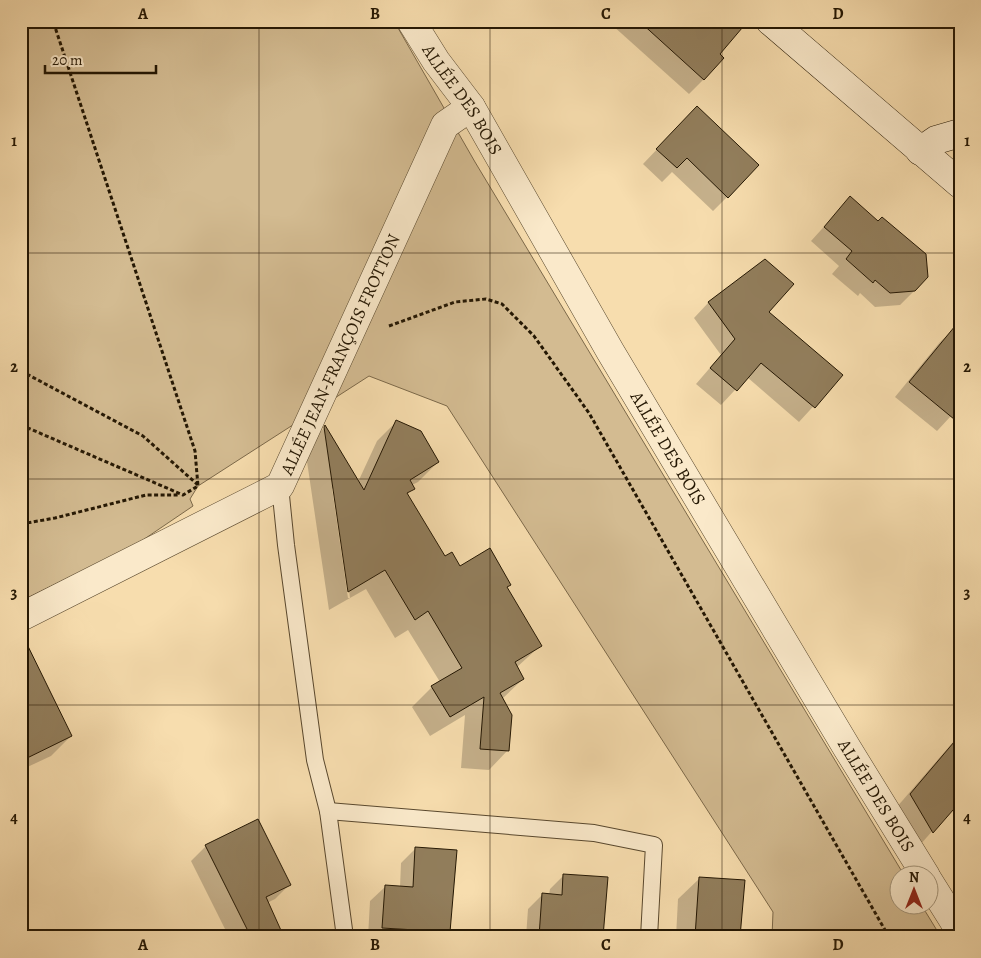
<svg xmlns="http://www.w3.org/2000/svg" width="981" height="958" font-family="Alegreya,serif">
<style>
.green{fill:#d3bb91;stroke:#7c694a}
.shadow{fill:#0003}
.building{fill:#927e5c;stroke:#241703}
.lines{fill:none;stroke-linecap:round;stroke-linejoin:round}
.lane-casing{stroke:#59482e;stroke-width:18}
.street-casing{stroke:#59482e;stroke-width:29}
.secondary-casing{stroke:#241703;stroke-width:29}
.path{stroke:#241703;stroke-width:3;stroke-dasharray:4 2.5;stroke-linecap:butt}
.lane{stroke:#fae9ca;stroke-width:16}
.street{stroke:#fae9ca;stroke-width:28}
.secondary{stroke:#fae9ca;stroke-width:28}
.grid{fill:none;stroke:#241703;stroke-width:1;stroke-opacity:0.55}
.labels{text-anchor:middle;stroke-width:4.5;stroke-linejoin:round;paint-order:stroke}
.street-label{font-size:18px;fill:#241703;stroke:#fae9ca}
.neatline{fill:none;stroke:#241703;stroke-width:2}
.grid-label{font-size:16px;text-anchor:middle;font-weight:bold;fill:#241703}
</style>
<rect width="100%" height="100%" fill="#f7ddae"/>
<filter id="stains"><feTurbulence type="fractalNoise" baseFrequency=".004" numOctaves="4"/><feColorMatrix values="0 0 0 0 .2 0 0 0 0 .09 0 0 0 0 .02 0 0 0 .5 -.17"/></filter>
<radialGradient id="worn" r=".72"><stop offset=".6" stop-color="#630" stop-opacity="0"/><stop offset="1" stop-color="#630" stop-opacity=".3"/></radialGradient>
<polygon class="green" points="21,21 394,21 475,162 904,875 898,876 898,906 922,906 941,937 772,937 773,912 447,406 369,376 198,486 190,499 193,506 137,544 21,601"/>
<g class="shadow">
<polygon points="616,21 727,21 718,54 704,79 689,94 612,25"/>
<polygon points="683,122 727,197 713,211 672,172 662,182 643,164"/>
<polygon points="850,198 915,290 900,305 875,307 860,293 858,296 832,274 839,266 811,241"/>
<polygon points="765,261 767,312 842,375 799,422 747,377 721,405 696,384 721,355 694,318 708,303"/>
<polygon points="955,328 951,416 937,431 895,397 940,342"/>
<polygon points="396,422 438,462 418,482 412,485 413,488 407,495 444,558 460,568 506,588 540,646 516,668 523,679 502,699 508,750 489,770 461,768 465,715 430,736 412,707 432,687 440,682 408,630 395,638 366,589 350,598 335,491 332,488 348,598 350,598 329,610 305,448 325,427 358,482 377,441"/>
<polygon points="960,602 960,616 953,610"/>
<polygon points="21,664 71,736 51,756 21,770"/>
<polygon points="960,734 960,800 919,846 896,808"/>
<polygon points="206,846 290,884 275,899 267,903 282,937 223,937 228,935 191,861"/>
<polygon points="416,848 449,931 444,937 368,937 370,901 385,887 400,887 401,863"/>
<polygon points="564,875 602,937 526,937 528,909 542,895 549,895 550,889"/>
<polygon points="700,878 739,937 676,937 678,899"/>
</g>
<g class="building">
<polygon points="639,21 748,21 720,54 724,58 704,80"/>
<polygon points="697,106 759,165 728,198 687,158 677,168 656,149"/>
<polygon points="850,196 878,221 882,217 926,254 928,277 915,291 890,293 875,280 873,283 846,259 852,251 824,227"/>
<polygon points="765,259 794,284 769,312 843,375 815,408 761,363 737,391 710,368 735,339 708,302"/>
<polygon points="960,320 960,424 909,382"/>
<polygon points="396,420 421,431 439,462 410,480 415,489 407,493 445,556 452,552 460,566 490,548 511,585 507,587 542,646 515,662 524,679 500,693 512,715 509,751 480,749 484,697 450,717 431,686 462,668 428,611 415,620 385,570 348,592 324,427 325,425 364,490"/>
<polygon points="21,632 72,736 21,761"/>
<polygon points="960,735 960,802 933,833 910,794"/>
<polygon points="258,819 291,885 266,897 284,937 251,937 205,845"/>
<polygon points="415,847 457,850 450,932 382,928 385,885 413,887"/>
<polygon points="563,874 608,877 603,937 539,937 542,893 562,895"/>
<polygon points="699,877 745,880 740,937 695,937"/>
</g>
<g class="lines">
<defs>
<g id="lane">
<polyline points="280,486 286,545 315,760 328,811 345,937"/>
<polyline points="328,811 594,833 654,845 649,937"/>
</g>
<g id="street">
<path id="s1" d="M411,21L436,61L471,107L610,351L847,748L926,876"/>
<path id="s2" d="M21,617L280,486L445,125L471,107"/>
<polyline points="928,880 960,931"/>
</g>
<g id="secondary">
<polyline points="770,21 960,184"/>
<polyline points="920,151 936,140 960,133"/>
</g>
</defs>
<use href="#lane" class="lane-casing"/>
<use href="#street" class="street-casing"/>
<use href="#secondary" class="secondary-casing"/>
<g class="path">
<polyline points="389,326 455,302 486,299 502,304 534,336 589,413 889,937"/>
<polyline points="21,371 143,436 198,485"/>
<polyline points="21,425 183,495 198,486 195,451 53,21"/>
<polyline points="21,524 55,518 146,495 180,495"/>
</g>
<use href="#lane" class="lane"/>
<use href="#street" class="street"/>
<use href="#secondary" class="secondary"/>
</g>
<path class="grid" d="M259,21V937M490,21V937M722,21V937M21,253H960M21,479H960M21,705H960"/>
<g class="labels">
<g class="street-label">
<text dy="6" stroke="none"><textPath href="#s1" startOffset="94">ALLÉE DES BOIS</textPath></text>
<text dy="6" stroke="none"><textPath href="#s2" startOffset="435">ALLÉE JEAN-FRANÇOIS FROTTON</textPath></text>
<text dy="6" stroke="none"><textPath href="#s1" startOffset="499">ALLÉE DES BOIS</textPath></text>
<text dy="6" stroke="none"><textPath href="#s1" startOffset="904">ALLÉE DES BOIS</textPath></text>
</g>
</g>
<rect width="981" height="958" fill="none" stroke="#f7ddae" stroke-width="55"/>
<g transform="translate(914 890)"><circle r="24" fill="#fae9ca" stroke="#a4957a"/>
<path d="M0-4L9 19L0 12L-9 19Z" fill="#8f2418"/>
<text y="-8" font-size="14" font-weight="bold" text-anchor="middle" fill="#241703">N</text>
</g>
<path d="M45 65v8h111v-8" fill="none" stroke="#241703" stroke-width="2.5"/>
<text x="52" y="65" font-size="15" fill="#241703" stroke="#fae9ca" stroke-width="4" paint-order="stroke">20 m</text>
<rect x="28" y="28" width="926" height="902" class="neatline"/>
<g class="grid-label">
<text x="143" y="19">A</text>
<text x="375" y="19">B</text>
<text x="606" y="19">C</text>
<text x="838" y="19">D</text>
<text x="14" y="146">1</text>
<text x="967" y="146">1</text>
<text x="14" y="372">2</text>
<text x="967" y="372">2</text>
<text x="14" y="598">3</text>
<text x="967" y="598">3</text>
<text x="14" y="823">4</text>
<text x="967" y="823">4</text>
<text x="143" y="950">A</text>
<text x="375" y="950">B</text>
<text x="606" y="950">C</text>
<text x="838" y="950">D</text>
</g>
<rect width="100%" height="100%" filter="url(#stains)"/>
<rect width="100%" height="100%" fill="url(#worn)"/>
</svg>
